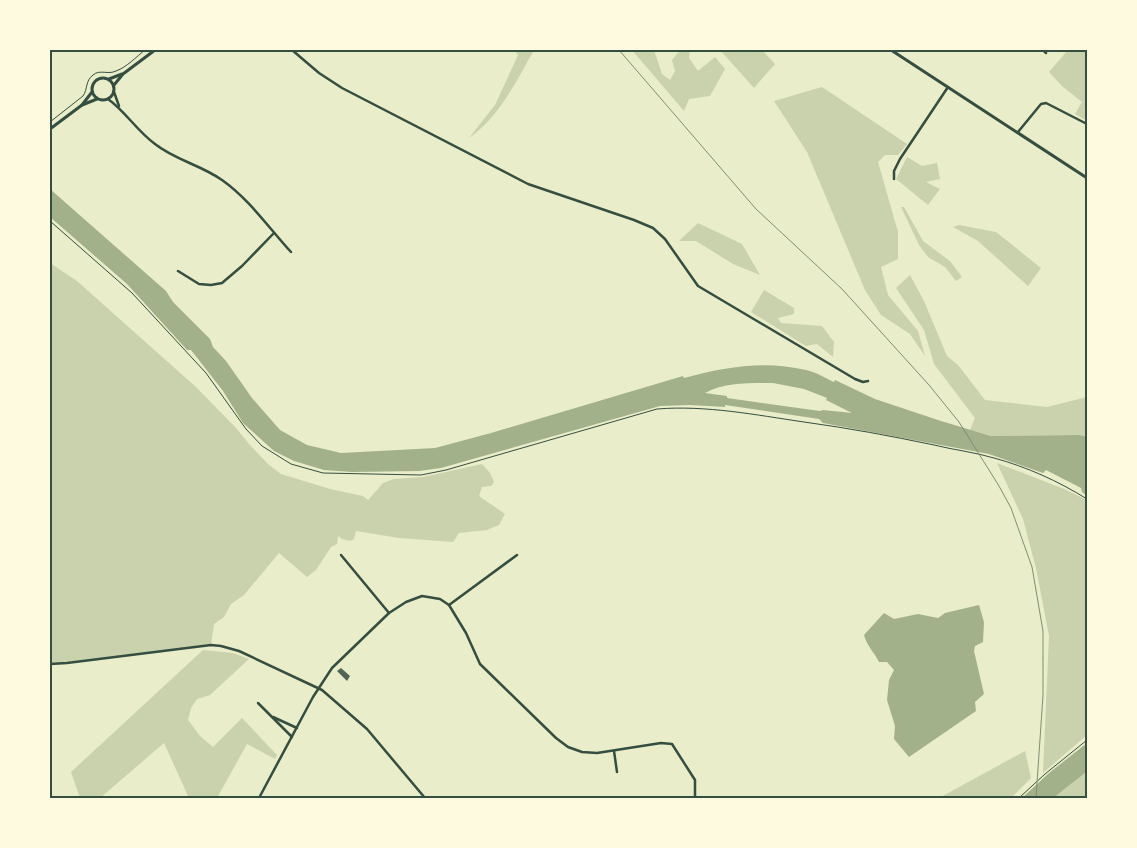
<svg xmlns="http://www.w3.org/2000/svg" width="1137" height="848" font-family="Barlow,sans-serif">
<style>
.green{fill:#cad2ad}
.water{fill:#a3b18a;fill-rule:evenodd}
.building{fill:#4f6655}
.lines{fill:none;stroke-linecap:round;stroke-linejoin:round}
.path{stroke:#344e41;stroke-width:1}
.minor{stroke:#344e41;stroke-width:2.5}
.tertiary{stroke:#344e41;stroke-width:3}
.secondary{stroke:#344e41;stroke-width:3}
.rail{stroke:#7c8e77;stroke-width:1}
.neatline{fill:none;stroke:#344e41;stroke-width:2}
</style>
<rect width="100%" height="100%" fill="#e9edc9"/>
<g class="green">
<path d="M514,50H534C516,82 499,117 469,138L495,105L518,55Z"/>
<polygon points="632,50 654,50 662,74 670,80 675,71 672,60 680,50 690,51 689,58 698,71 715,57 725,69 710,96 689,99 684,111"/>
<polygon points="720,50 762,50 775,64 754,88"/>
<polygon points="1068,50 1087,50 1087,121 1075,114 1082,102 1062,86 1049,72"/>
<polygon points="822,87 907,144 898,155 885,155 878,162 898,232 898,259 881,267 888,295 918,331 925,356 910,334 881,315 865,290 807,152 774,101"/>
<polygon points="907,157 922,166 937,163 940,179 926,182 940,189 928,205 896,179"/>
<polygon points="901,207 904,207 923,241 950,261 962,277 956,281 945,267 928,257 919,245"/>
<polygon points="698,223 742,244 760,275 733,264 696,241 679,241"/>
<polygon points="959,225 996,232 1041,268 1028,286 978,241 953,227"/>
<polygon points="50,263 77,281 196,387 236,428 249,444 268,464 281,474 330,489 363,496 368,500 383,483 394,479 423,477 482,464 490,473 494,482 491,486 482,487 479,496 505,514 499,525 487,530 459,533 453,542 399,538 356,531 354,539 350,541 342,539 338,536 337,544 331,547 316,570 307,577 279,553 244,595 231,604 224,617 214,624 211,645 57,664 50,662"/>
<polygon points="910,275 924,301 947,356 958,365 985,400 1047,407 1087,397 1087,437 1080,435 992,436 970,430 975,418 934,364 924,330 896,288"/>
<polygon points="764,290 794,308 794,314 778,318 781,323 822,326 834,342 833,357 817,344 806,346 751,312"/>
<polygon points="997,463 1064,489 1087,500 1087,735 1043,773 1049,636 1036,568 1023,519"/>
<polygon points="203,650 233,653 249,659 210,695 197,699 191,708 188,720 200,736 213,747 242,718 277,755 275,759 247,744 217,798 189,798 164,743 100,798 80,798 71,772"/>
<polygon points="1025,751 1031,778 1011,798 939,798"/>
<polygon points="1087,771 1087,798 1054,798 1067,785"/>
</g>
<g class="water">
<path d="M50,189L166,291L173,302L210,339L213,347L226,361L252,398L280,430L307,445L341,453L435,448L491,433L683,376L684,378C724,367 765,360 806,370C816,372 825,378 834,382L835,380L875,399L941,421L991,436L1080,435L1087,437V496L1082,492L1081,488L1046,470L1043,473L989,454L823,423L819,419L725,405V407L690,405L660,406L441,468L419,471L352,472L324,470L294,461L274,451L243,423L223,391L191,350H187L127,284L50,217ZM773,383L804,389L827,398L826,400L852,413L823,410L820,411L727,398V396L705,393C724,382 752,383 773,383Z"/>
<path d="M979,605L984,622L983,642L975,646L974,651L984,694L975,702L976,711L909,757L894,739L895,726L887,700L889,680L894,670L887,662H879C874,652 867,646 864,635L884,613L894,619L918,614L938,618L945,613Z"/>
<path d="M1087,743V771C1076,781 1064,788 1054,798H1022L1049,773Z"/>
</g>
<polygon class="building" points="341,668 350,676 347,681 337,671"/>
<g class="lines">
<g class="path">
<path d="M50,122L83,96C88,89 85,81 93,75C100,69 108,75 116,71C127,67 136,57 145,50"/>
<path d="M50,221L132,293L206,373L246,429L262,446L291,464L323,473L421,475L446,470L657,409C706,405 756,415 804,422C848,428 891,436 934,445C954,450 974,452 994,458C1027,467 1058,481 1087,499"/>
<polyline points="1019,798 1045,774 1087,740"/>
</g>
<g class="minor">
<polyline points="292,50 319,73 342,88 528,184 634,220 653,228 665,239 698,286 855,379 863,382 868,381"/>
<polyline points="1043,50 1046,53"/>
<polyline points="114,92 119,106"/>
<path d="M108,99C126,112 137,131 155,144C175,160 201,165 222,180C249,199 269,228 291,252"/>
<polyline points="1018,132 1041,104 1046,103 1087,124"/>
<polyline points="894,179 894,171 900,159 948,87"/>
<polyline points="178,271 199,284 211,285 222,283 242,266 274,233"/>
<polyline points="341,555 389,613"/>
<polyline points="449,605 517,555"/>
<polyline points="50,664 67,663 211,645 221,646 239,651 322,690 367,729 425,798"/>
<polyline points="258,703 292,737"/>
<polyline points="273,717 297,728"/>
<polyline points="614,751 617,772"/>
<polyline points="259,798 313,697 332,668 389,613 406,602 422,596 440,599 449,605 466,633 480,664 556,738 568,747 582,752 597,753 661,743 672,744 695,780 695,798"/>
</g>
<g class="tertiary">
<circle cx="103" cy="89" r="11"/>
<polyline points="109,79 122,74"/>
<polyline points="114,85 123,74 155,50"/>
<polyline points="82,105 97,99"/>
<polyline points="50,129 82,105 92,92"/>
</g>
<polyline class="secondary" points="891,50 1087,178"/>
<polyline class="rail" points="619,50 756,209 842,289 929,385 959,422 999,486 1011,508 1032,567 1043,631 1043,695 1036,798"/>
</g>
<rect width="1137" height="848" fill="none" stroke="#fefae0" stroke-width="102"/>
<rect x="51" y="51" width="1035" height="746" class="neatline"/>
</svg>
